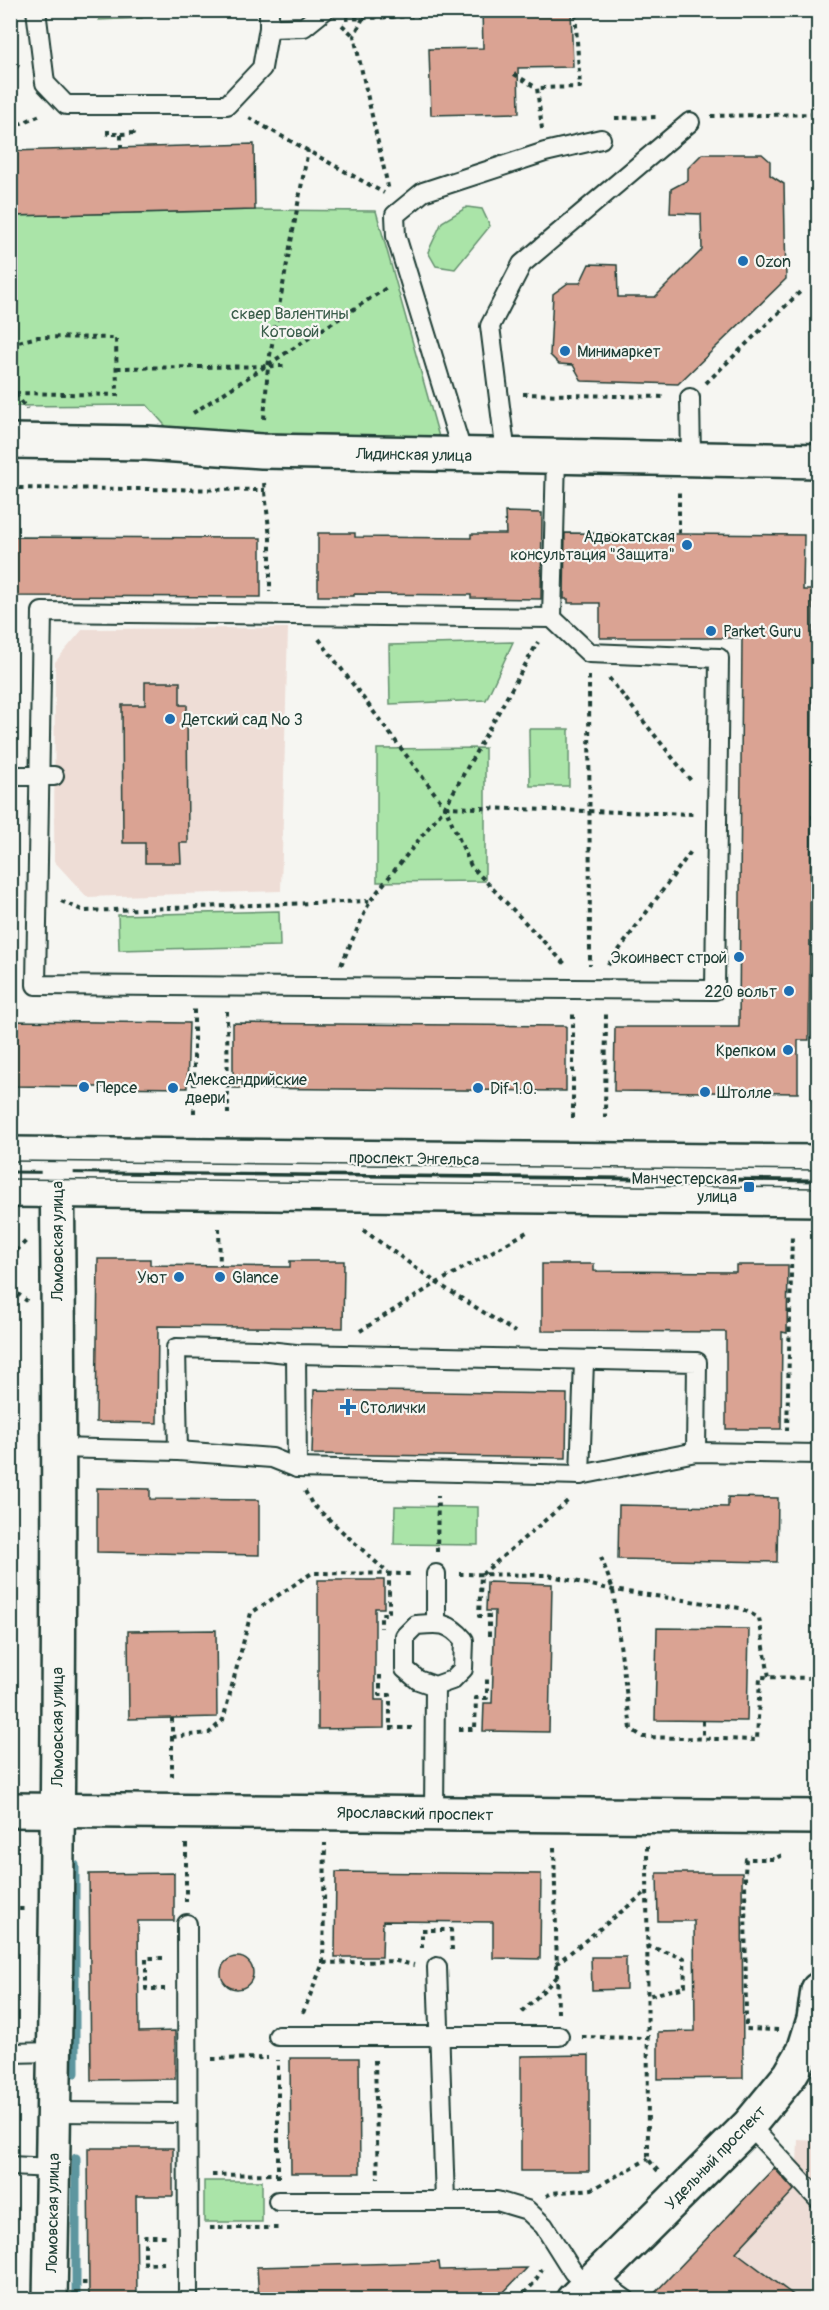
<svg xmlns="http://www.w3.org/2000/svg" width="829" height="2310" font-family="Pangolin,sans-serif">
<style>
.built{fill:#eeddd6}
.green{fill:#aae4a8;stroke:#64906e;stroke-width:1.5}
.lines{fill:none;stroke-linecap:round;stroke-linejoin:round}
.stream{stroke:#5d969f;stroke-width:9}
.building{fill:#daa393;stroke:#1f3d34;stroke-width:1.5}
.lane-casing{stroke:#1f3d34;stroke-width:22}
.street-casing{stroke:#1f3d34;stroke-width:38}
.primary-casing{stroke:#1f3d34;stroke-width:38}
.path{stroke:#1f3d34;stroke-width:4;stroke-dasharray:4.5 4.5;stroke-linecap:butt}
.lane{stroke:#f6f6f2;stroke-width:18}
.street{stroke:#f6f6f2;stroke-width:33}
.primary{stroke:#f6f6f2;stroke-width:33}
.tram{stroke:#1f3d34;stroke-width:1.5}
.poi-dot{fill:#1f6fb2;stroke:#f6f6f2;stroke-width:2}
.labels{text-anchor:middle;stroke-width:4.5;stroke-linejoin:round;paint-order:stroke}
.poi-label{font-size:16px;fill:#1f3d34;stroke:#f6f6f2;text-anchor:start}
.park-label{font-size:16px;fill:#3b5e4b;stroke:#f6f6f2}
.street-label{font-size:16px;fill:#1f3d34;stroke:#f6f6f2}
</style>
<rect width="100%" height="100%" fill="#f6f6f2"/>
<filter id="ink" filterUnits="userSpaceOnUse"><feTurbulence type="fractalNoise" baseFrequency=".0167" numOctaves="2"/><feDisplacementMap in="SourceGraphic" scale="12" xChannelSelector="R" yChannelSelector="G"/><feConvolveMatrix kernelMatrix="1 2 1 2 8 2 1 2 1" color-interpolation-filters="sRGB"/></filter>
<g filter="url(#ink)">
<g class="built">
<polygon points="288,628 281,891 87,897 54,861 55,662 83,629"/>
<polygon points="798,2139 818,2140 818,2299 648,2300 774,2168 784,2177 797,2165"/>
</g>
<g class="green">
<polygon points="99,11 141,11 142,18 99,20"/>
<polygon points="467,207 482,209 490,226 455,269 436,266 428,252 442,222"/>
<polygon points="255,210 376,211 439,437 170,431 147,405 11,406 10,216"/>
<polygon points="513,642 486,700 390,704 389,645"/>
<polygon points="529,729 569,729 569,786 530,786"/>
<polygon points="485,748 485,881 377,882 377,749"/>
<polygon points="279,911 280,946 119,950 118,915"/>
<polygon points="395,1506 478,1507 478,1545 394,1544"/>
<rect x="204" y="2181" width="58" height="41"/>
</g>
<g class="lines">
<g class="stream">
<polyline points="75,1865 75,2073"/>
<polyline points="76,2300 76,2158"/>
</g>
</g>
<g class="building">
<polygon points="482,10 571,10 573,67 518,68 519,113 431,115 429,49 483,48"/>
<polygon points="254,144 255,210 10,216 10,151"/>
<polygon points="702,154 762,154 770,161 770,175 784,184 786,279 678,384 582,381 573,365 559,364 550,355 553,294 568,283 580,283 589,264 617,265 618,297 655,297 702,250 701,214 670,213 671,189 688,180 688,168"/>
<polygon points="505,512 542,513 541,599 471,598 471,595 354,594 354,596 318,596 318,533 355,533 355,537 471,538 471,534 506,534"/>
<polygon points="565,533 804,535 803,590 813,590 809,1040 798,1040 798,1093 614,1091 615,1027 739,1027 742,638 600,638 600,603 568,603 568,599 564,599"/>
<polygon points="10,537 261,538 261,597 10,596"/>
<polygon points="145,682 180,682 180,705 187,705 188,843 180,843 181,863 145,863 145,843 123,843 122,705 145,705"/>
<polygon points="10,1021 189,1023 187,1088 10,1086"/>
<polygon points="233,1023 566,1026 566,1091 233,1088"/>
<polygon points="98,1259 150,1259 150,1265 290,1267 290,1261 344,1261 343,1328 158,1326 157,1423 96,1422"/>
<polygon points="542,1264 594,1264 594,1271 736,1272 736,1265 788,1265 787,1333 782,1332 781,1429 726,1429 726,1332 542,1331"/>
<polygon points="314,1390 567,1394 566,1458 312,1454"/>
<polygon points="97,1488 150,1489 150,1499 259,1500 259,1555 97,1552"/>
<polygon points="728,1497 778,1498 777,1562 618,1559 619,1505 728,1507"/>
<polygon points="318,1580 384,1580 384,1608 375,1608 375,1700 384,1700 384,1728 318,1729"/>
<polygon points="487,1582 552,1584 549,1732 483,1731 484,1703 492,1703 495,1611 486,1611"/>
<polygon points="657,1628 749,1629 747,1721 655,1720"/>
<polygon points="216,1630 217,1717 129,1719 128,1631"/>
<polygon points="336,1872 541,1874 540,1959 493,1958 493,1922 383,1921 382,1957 335,1957"/>
<polygon points="174,1873 174,1921 138,1921 139,2032 175,2031 175,2079 91,2080 89,1874"/>
<polygon points="657,1873 742,1873 743,2078 658,2079 658,2032 695,2031 694,1921 658,1921"/>
<polygon points="591,1957 626,1957 626,1989 592,1990"/>
<circle cx="237" cy="1973" r="16"/>
<polygon points="589,2055 589,2171 521,2171 521,2056"/>
<polygon points="290,2058 359,2058 360,2173 291,2173"/>
<polygon points="88,2148 173,2148 173,2196 136,2196 137,2300 89,2300"/>
<polygon points="774,2168 794,2190 736,2252 800,2300 648,2300"/>
<polygon points="439,2262 440,2270 527,2268 496,2300 259,2300 257,2267"/>
</g>
<g class="lines">
<defs>
<g id="lane">
<polyline points="36,10 45,83 66,105 227,105 262,68 269,28 269,10"/>
<polyline points="269,28 304,27 325,10"/>
<polyline points="690,398 691,459"/>
<polyline points="463,455 396,236 395,215 423,192 545,152 601,139"/>
<polyline points="506,455 490,326 522,264 690,122"/>
<polygon points="42,612 552,618 589,653 719,658 715,990 36,985"/>
<polyline points="552,618 556,456"/>
<polyline points="10,776 54,776"/>
<polyline points="296,1354 297,1468"/>
<polyline points="57,1448 178,1451 272,1458 297,1468 580,1475 696,1452 818,1454"/>
<polyline points="178,1451 176,1348 258,1350 296,1354 697,1362 696,1452"/>
<polyline points="580,1475 584,1361"/>
<polyline points="436,1623 436,1574"/>
<path d="M434,1813L435,1686L418,1680L405,1669V1636L416,1625C438,1623 448,1621 464,1640L463,1669L452,1680L435,1686"/>
<polyline points="187,1924 188,2300"/>
<polyline points="437,1967 445,2200"/>
<polyline points="278,2036 559,2036"/>
<polyline points="10,2053 55,2052"/>
<polyline points="54,2112 187,2113"/>
<polyline points="749,2125 818,2199"/>
<polyline points="10,2166 53,2168"/>
<polyline points="278,2201 497,2201 527,2210 544,2226 573,2272 587,2286"/>
<polyline points="598,2275 612,2290 626,2300"/>
</g>
<g id="street">
<polyline points="10,441 147,443 262,451 818,461"/>
<polyline points="10,1810 818,1817"/>
<path d="M50,2300C58,1918 61,1536 57,1154"/>
<polyline points="573,2300 749,2125 790,2075 804,2051 814,2019 818,1990"/>
</g>
<g id="primary">
<polyline points="10,1154 818,1162"/>
<polyline points="10,1190 818,1199"/>
</g>
</defs>
<use href="#lane" class="lane-casing"/>
<use href="#street" class="street-casing"/>
<use href="#primary" class="primary-casing"/>
<g class="path">
<polyline points="367,10 354,36 389,191"/>
<polyline points="345,19 463,14 463,10"/>
<polyline points="342,25 354,36"/>
<polyline points="10,61 19,67"/>
<polyline points="514,74 537,88"/>
<polyline points="711,116 818,114"/>
<polyline points="249,118 384,193"/>
<polyline points="615,118 659,117"/>
<polyline points="10,128 43,114"/>
<polyline points="542,129 537,88 580,87 575,10"/>
<polyline points="108,130 108,134 121,134 121,148"/>
<polyline points="121,134 134,133 134,128"/>
<polyline points="10,344 38,337 116,338 117,395 15,393"/>
<polyline points="117,368 284,366"/>
<polyline points="706,383 802,290"/>
<polyline points="10,387 27,409"/>
<polyline points="523,394 665,397"/>
<polyline points="193,413 388,287"/>
<polyline points="264,419 268,366 308,150"/>
<polyline points="264,483 270,538 270,592"/>
<polyline points="10,488 265,490"/>
<polyline points="679,533 679,489"/>
<polyline points="319,639 445,807 471,866 565,964"/>
<polyline points="589,676 590,965"/>
<polyline points="609,678 692,782"/>
<polyline points="445,807 693,814"/>
<polyline points="811,817 818,817"/>
<polyline points="61,901 84,911 370,901"/>
<polyline points="341,965 370,901 445,807 538,642"/>
<polyline points="608,965 692,850"/>
<polyline points="227,1011 228,1114"/>
<polyline points="813,1102 813,1096"/>
<polyline points="194,1113 194,1009"/>
<polyline points="573,1118 573,1011"/>
<polyline points="605,1118 606,1014"/>
<polyline points="219,1228 220,1266"/>
<polyline points="363,1230 437,1283 515,1332"/>
<polyline points="10,1258 26,1241"/>
<polyline points="10,1288 27,1301"/>
<polyline points="360,1331 437,1283 527,1232"/>
<polyline points="787,1431 792,1235"/>
<polyline points="305,1491 312,1504 389,1574 389,1614 381,1614 381,1628"/>
<polyline points="437,1552 438,1496"/>
<polyline points="601,1557 613,1590 631,1729 643,1737 757,1740 760,1677 809,1678"/>
<polyline points="459,1574 548,1575 613,1590 740,1608 759,1618 769,1677"/>
<polyline points="489,1636 489,1616 479,1616 481,1575 570,1499"/>
<polyline points="380,1675 380,1695 390,1695 390,1728 412,1728"/>
<polyline points="172,1718 172,1780"/>
<polyline points="703,1721 703,1739"/>
<polyline points="459,1729 475,1729 476,1698 487,1698 487,1676"/>
<polyline points="172,1737 209,1733 223,1720 251,1613 312,1573 413,1574"/>
<polyline points="186,1844 186,1902"/>
<polyline points="647,1846 648,2159 658,2171"/>
<polyline points="554,1847 558,2013"/>
<polyline points="10,1909 25,1909"/>
<polyline points="647,1946 684,1958 685,1987 647,1996"/>
<polyline points="422,1948 422,1930 451,1930 452,1950"/>
<polyline points="163,1958 146,1958 146,1989 165,1989"/>
<polyline points="323,1963 325,1843"/>
<polyline points="556,1964 646,1892"/>
<polyline points="522,2012 557,1977"/>
<polyline points="303,2013 323,1963 396,1961 414,1965"/>
<polyline points="778,2030 746,2029 745,1873 746,1859 774,1859 784,1854"/>
<polyline points="582,2037 647,2038"/>
<polyline points="212,2059 268,2058"/>
<polyline points="375,2060 378,2179"/>
<polyline points="212,2175 277,2174"/>
<polyline points="278,2178 278,2060"/>
<polyline points="546,2196 552,2193 592,2189 648,2159"/>
<polyline points="210,2228 278,2228"/>
<polyline points="164,2263 145,2264 145,2236 166,2236"/>
<polyline points="82,2283 89,2283"/>
<polyline points="248,2300 251,2296"/>
<polyline points="518,2300 534,2283 542,2269"/>
</g>
<use href="#lane" class="lane"/>
<use href="#street" class="street"/>
<use href="#primary" class="primary"/>
<g class="tram">
<polyline points="10,1161 818,1170"/>
<polyline points="10,1179 818,1188"/>
</g>
</g>
</g>
<g class="poi-dot">
<circle cx="743" cy="261" r="6"/>
<circle cx="565" cy="351" r="6"/>
<circle cx="687" cy="545" r="6"/>
<circle cx="711" cy="631" r="6"/>
<circle cx="170" cy="719" r="6"/>
<circle cx="739" cy="957" r="6"/>
<circle cx="789" cy="991" r="6"/>
<circle cx="788" cy="1050" r="6"/>
<circle cx="84" cy="1087" r="6"/>
<circle cx="173" cy="1088" r="6"/>
<circle cx="478" cy="1088" r="6"/>
<circle cx="705" cy="1092" r="6"/>
<rect x="743" y="1181" width="12" height="12" rx="3"/>
<circle cx="179" cy="1277" r="6"/>
<circle cx="220" cy="1277" r="6"/>
<path d="M345 1398h6v6h6v6h-6v6h-6v-6h-6v-6h6z"/>
</g>
<g class="labels">
<g class="poi-label">
<text x="755" y="267">Ozon</text>
<text x="577" y="357">Минимаркет</text>
<text x="675" y="542" text-anchor="end">Адвокатская<tspan x="675" dy="18">консультация "Защита"</tspan></text>
<text x="723" y="637">Parket Guru</text>
<text x="182" y="725">Детский сад № 3</text>
<text x="727" y="963" text-anchor="end">Экоинвест строй</text>
<text x="777" y="997" text-anchor="end">220 вольт</text>
<text x="776" y="1056" text-anchor="end">Крепком</text>
<text x="185" y="1085">Александрийские<tspan x="185" dy="18">двери</tspan></text>
<text x="96" y="1093">Персе</text>
<text x="490" y="1094">Dif 1.0.</text>
<text x="717" y="1098">Штолле</text>
<text x="737" y="1184" text-anchor="end">Манчестерская<tspan x="737" dy="18">улица</tspan></text>
<text x="167" y="1283" text-anchor="end">Уют</text>
<text x="232" y="1283">Glance</text>
<text x="360" y="1413">Столички</text>
</g>
<g class="park-label">
<text x="290" y="319">сквер Валентины<tspan x="290" dy="18">Котовой</tspan></text>
</g>
<g class="street-label">
<text transform="translate(414 454) rotate(1)" y="6">Лидинская улица</text>
<text transform="translate(414 1158) rotate(1)" y="6">проспект Энгельса</text>
<text transform="translate(57 1241) rotate(-90)" y="6">Ломовская улица</text>
<text transform="translate(57 1727) rotate(-90)" y="6">Ломовская улица</text>
<text transform="translate(415 1813) rotate(1)" y="6">Ярославский проспект</text>
<text transform="translate(715 2157) rotate(-46)" y="6">Удельный проспект</text>
<text transform="translate(52 2213) rotate(-89)" y="6">Ломовская улица</text>
</g>
</g>
<rect width="829" height="2310" fill="none" stroke="#f6f6f2" stroke-width="36"/>
<rect x="18" y="18" width="793" height="2274" fill="none" stroke="#1f3d34" stroke-width="2" filter="url(#ink)"/>
</svg>
